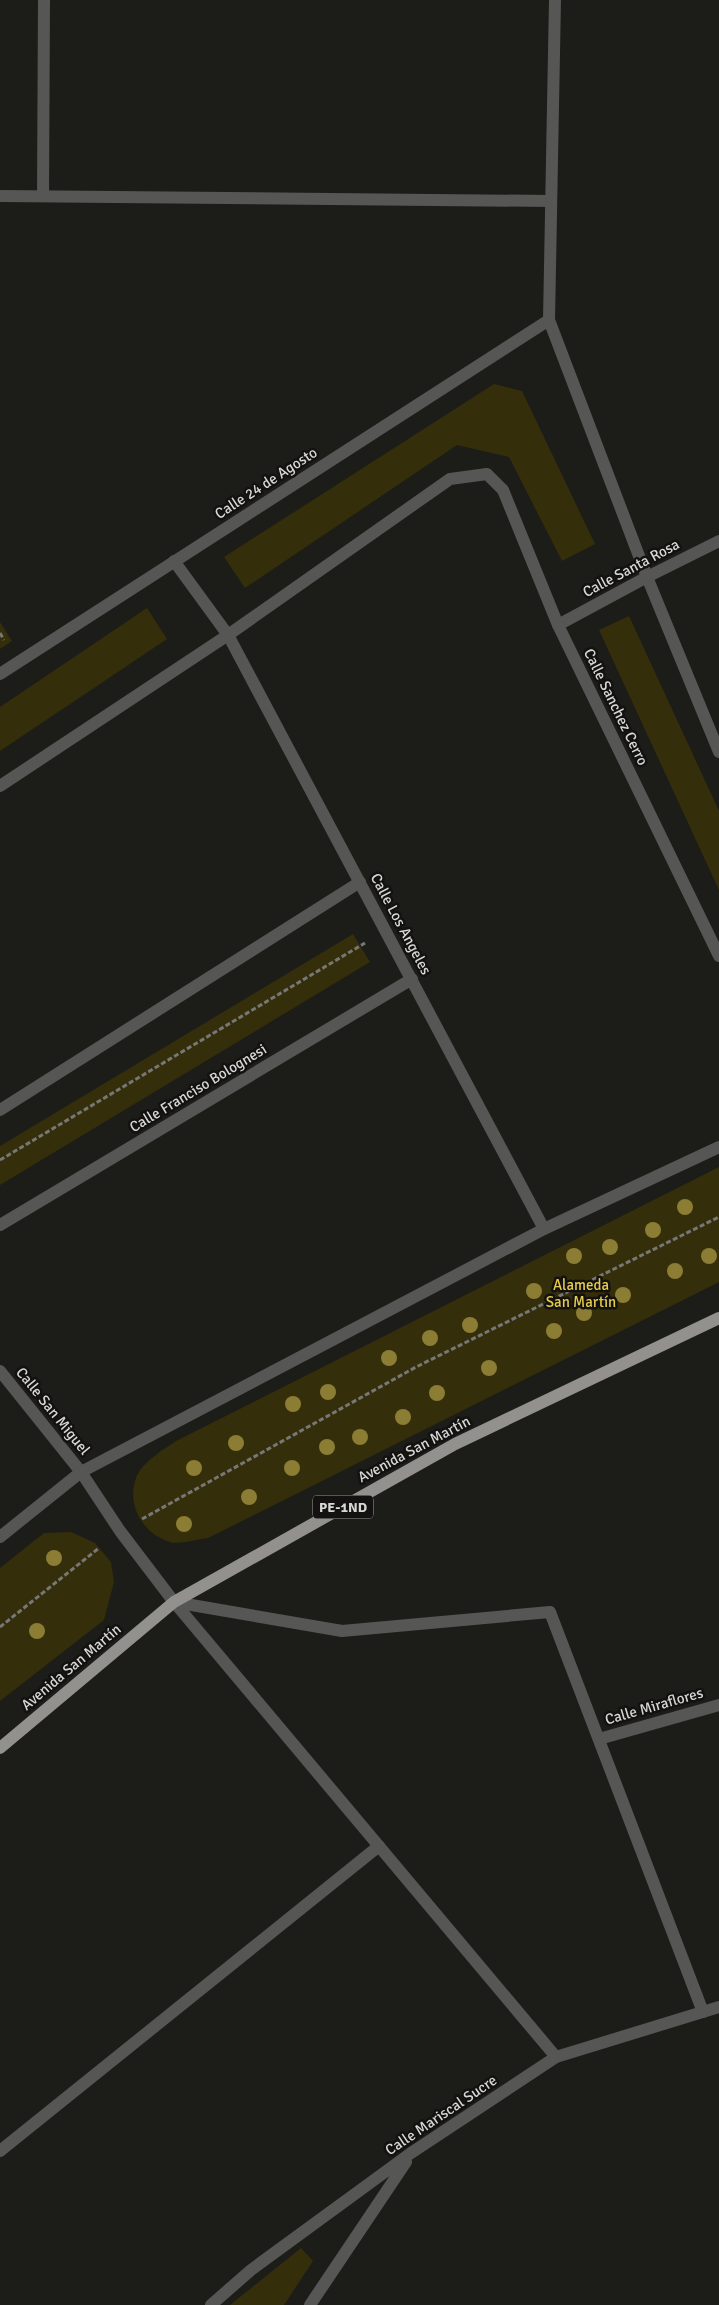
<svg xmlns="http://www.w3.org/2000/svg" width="719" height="2305" font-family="Signika,sans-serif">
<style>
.green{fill:#352e0b}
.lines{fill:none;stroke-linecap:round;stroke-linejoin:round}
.path{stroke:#777775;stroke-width:3;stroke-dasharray:5 2.5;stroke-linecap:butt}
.minor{stroke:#565655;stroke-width:12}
.tertiary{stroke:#565655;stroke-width:12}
.primary{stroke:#92918e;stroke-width:12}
.tree{fill:#8b7d34}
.labels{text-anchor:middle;stroke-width:5;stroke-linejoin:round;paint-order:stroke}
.shield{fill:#131210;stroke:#9c9c9a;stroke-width:1}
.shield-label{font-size:14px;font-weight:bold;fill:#d7d7d5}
.street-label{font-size:15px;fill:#d7d7d5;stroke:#131210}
.park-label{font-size:15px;fill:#e6cc4a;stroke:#131210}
</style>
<rect width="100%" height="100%" fill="#1c1c19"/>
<g class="green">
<polygon points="494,384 522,391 595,544 562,561 509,457 457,445 245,588 224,557"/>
<polygon points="147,608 167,639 0,751 0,707"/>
<polygon points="629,616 719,811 719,890 599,630"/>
<polygon points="0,622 12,641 0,649"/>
<polygon points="353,934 370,962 0,1185 0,1146"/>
<path d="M719,1167V1282L208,1538C199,1539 177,1545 170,1542C143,1534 126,1505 136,1478C141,1463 165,1448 178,1440Z"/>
<polygon points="71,1532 95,1543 111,1562 114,1582 104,1620 0,1701 0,1568 44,1533"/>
<polygon points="301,2248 313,2261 284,2305 230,2305"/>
</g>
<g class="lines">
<g class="path">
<polyline points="0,633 4,640"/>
<polyline points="0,1160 365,943"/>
<polyline points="142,1519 416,1367 719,1217"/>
<polyline points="0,1627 99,1548"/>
</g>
<g class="minor">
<polyline points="0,196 551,201"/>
<polyline points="43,196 44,0"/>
<polyline points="549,320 555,0"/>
<polyline points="174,561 228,635 544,1229"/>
<polyline points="558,625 647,577 719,541"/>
<polyline points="0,1110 360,882"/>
<polyline points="0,1225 412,979"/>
<polyline points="0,1371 81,1472 120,1531 174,1602 556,2057"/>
<polyline points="0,1537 81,1472 544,1229 719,1147"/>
<polyline points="174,1602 342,1631 550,1612 703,2012"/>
<polyline points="599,1739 719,1705"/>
<polyline points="0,2151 379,1846"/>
<polyline points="211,2305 251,2270 411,2153 556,2057 719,2007"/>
<polyline points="310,2305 406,2162"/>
</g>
<g class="tertiary">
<polyline points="0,674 549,320 647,577 719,752"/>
<polyline points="0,786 228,635 450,479 487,474 503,490 558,625 719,956"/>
</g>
<polyline class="primary" points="0,1748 174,1602 455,1444 719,1318"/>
</g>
<g class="tree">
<circle cx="685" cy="1207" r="8"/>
<circle cx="653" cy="1230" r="8"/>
<circle cx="610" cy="1247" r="8"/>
<circle cx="574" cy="1256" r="8"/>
<circle cx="709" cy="1256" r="8"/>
<circle cx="675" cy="1271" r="8"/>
<circle cx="534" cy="1291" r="8"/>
<circle cx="623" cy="1295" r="8"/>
<circle cx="584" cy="1313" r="8"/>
<circle cx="470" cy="1325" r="8"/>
<circle cx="554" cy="1331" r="8"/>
<circle cx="430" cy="1338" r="8"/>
<circle cx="389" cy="1358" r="8"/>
<circle cx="489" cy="1368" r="8"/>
<circle cx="328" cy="1392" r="8"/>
<circle cx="437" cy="1393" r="8"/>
<circle cx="293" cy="1404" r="8"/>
<circle cx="403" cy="1417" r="8"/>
<circle cx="360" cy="1437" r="8"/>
<circle cx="236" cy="1443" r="8"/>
<circle cx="327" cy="1447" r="8"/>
<circle cx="194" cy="1468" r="8"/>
<circle cx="292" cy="1468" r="8"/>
<circle cx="249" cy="1497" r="8"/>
<circle cx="184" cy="1524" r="8"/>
<circle cx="54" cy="1558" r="8"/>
<circle cx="37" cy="1631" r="8"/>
</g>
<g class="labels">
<rect class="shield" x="313" y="1495.5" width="60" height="23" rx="4"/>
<g class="shield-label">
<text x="343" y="1512">PE-1ND</text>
</g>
<g class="street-label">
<text transform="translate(266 483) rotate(-33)" y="5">Calle 24 de Agosto</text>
<text transform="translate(631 568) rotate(-28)" y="5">Calle Santa Rosa</text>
<text transform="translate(616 707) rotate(64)" y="5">Calle Sanchez Cerro</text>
<text transform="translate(401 924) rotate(62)" y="5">Calle Los Angeles</text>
<text transform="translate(198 1088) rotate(-31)" y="5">Calle Franciso Bolognesi</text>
<text transform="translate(53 1411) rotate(51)" y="5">Calle San Miguel</text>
<text transform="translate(414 1449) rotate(-28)" y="5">Avenida San Martín</text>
<text transform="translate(71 1667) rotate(-40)" y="5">Avenida San Martín</text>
<text transform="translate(654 1706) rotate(-16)" y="5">Calle Miraflores</text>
<text transform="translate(441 2115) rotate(-34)" y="5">Calle Mariscal Sucre</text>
</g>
<g class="park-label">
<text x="581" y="1290">Alameda<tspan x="581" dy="17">San Martín</tspan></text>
</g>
</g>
</svg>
